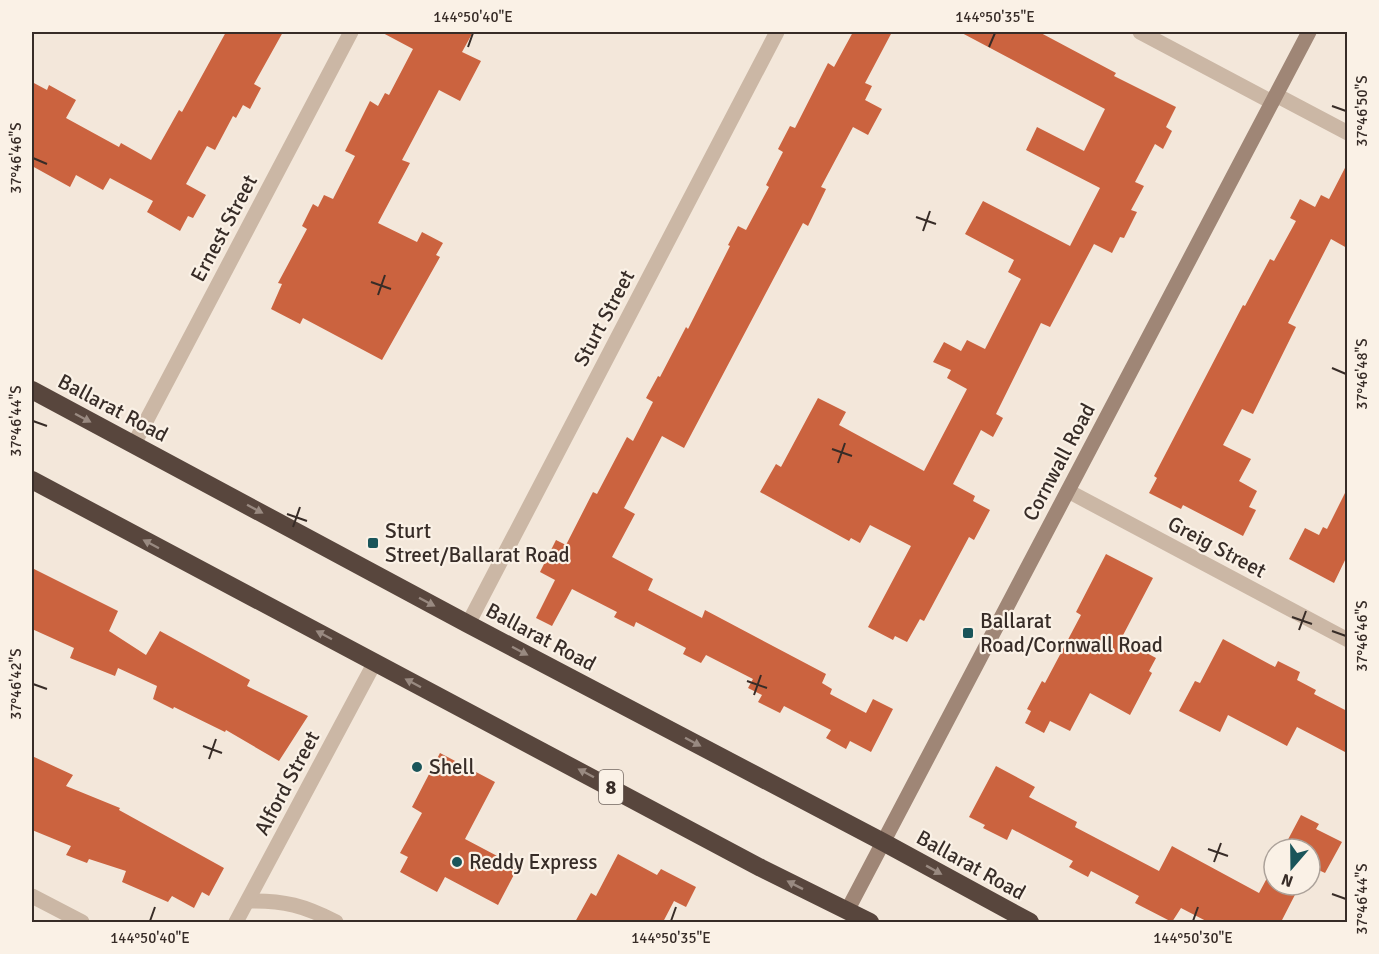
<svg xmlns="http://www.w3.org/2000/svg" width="1379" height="954" font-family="Signika,sans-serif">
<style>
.building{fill:#cb633f}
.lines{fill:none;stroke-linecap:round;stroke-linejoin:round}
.street{stroke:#cbb7a5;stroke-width:15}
.secondary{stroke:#9f8676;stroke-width:15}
.highway{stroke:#58463d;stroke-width:18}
.oneway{fill:#998a81}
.ticks{fill:none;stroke:#372c27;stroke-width:2}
.poi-dot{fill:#1a555a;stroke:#faf1e6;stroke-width:2}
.labels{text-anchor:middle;stroke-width:4.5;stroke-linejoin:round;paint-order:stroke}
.shield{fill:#faf1e6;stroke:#726760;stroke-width:1.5}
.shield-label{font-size:20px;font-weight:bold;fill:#372c27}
.street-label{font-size:21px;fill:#372c27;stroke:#faf1e6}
.poi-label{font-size:21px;fill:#372c27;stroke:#faf1e6;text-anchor:start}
.neatline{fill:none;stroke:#372c27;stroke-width:2}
.ticks-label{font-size:15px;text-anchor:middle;fill:#372c27}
</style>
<rect width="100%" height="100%" fill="#f3e7da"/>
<g class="building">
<polygon points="226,32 283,32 254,84 261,88 250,109 243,105 236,118 233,116 215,150 207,146 186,184 206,195 193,218 188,216 180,231 147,212 153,201 110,178 103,190 76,175 70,187 32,166 32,82 47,90 49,85 76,100 66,118 119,147 121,143 151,160 179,110 182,112"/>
<polygon points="381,32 473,32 462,52 481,61 460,101 439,90 402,160 410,163 378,223 417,242 422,232 443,243 436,255 440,257 382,360 303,318 300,324 271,309 282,284 278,283 307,229 302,226 313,204 318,207 324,195 333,199 355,156 345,151 370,101 378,106 385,93 389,95 413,49"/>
<polygon points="853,32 892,32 865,83 872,86 865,100 882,109 868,135 853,127 821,187 826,189 808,226 803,223 684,448 662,436 624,508 635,514 612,557 653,579 648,590 702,618 705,610 826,674 822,683 832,689 830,694 866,713 873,699 893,709 871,752 850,741 846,749 826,738 831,730 784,706 780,713 758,702 762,695 748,688 753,679 706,655 701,663 683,654 686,648 636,622 634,627 614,617 617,612 572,589 552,626 536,618 555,580 540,572 556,540 566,545 593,492 597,494 627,437 633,441 653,402 646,398 658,376 660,377 686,327 688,329 730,246 728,245 738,226 746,230 769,187 766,185 783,152 778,149 790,126 795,128 828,63 834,67"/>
<polygon points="960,32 1039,32 1116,73 1114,76 1176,107 1166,127 1172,131 1163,149 1155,144 1135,182 1144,186 1131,210 1137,212 1124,238 1120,237 1112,253 1094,244 1050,327 1041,323 996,414 1003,418 993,437 981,430 953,484 975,496 973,501 990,510 974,540 969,537 924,621 920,619 907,642 895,636 893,640 868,627 911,546 870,525 860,543 851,538 849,541 760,492 776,464 781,467 818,398 846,412 839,425 924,471 967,389 947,378 951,370 933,362 944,342 961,351 967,340 985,349 1021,279 1008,272 1014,260 965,234 983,201 1070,246 1100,188 1026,150 1037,127 1084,151 1105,109"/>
<polygon points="1347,164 1347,248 1331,239 1288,323 1296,327 1253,414 1242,409 1223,445 1251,459 1239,481 1257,491 1249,507 1256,510 1243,536 1183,505 1181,509 1149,493 1157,478 1154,476 1243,305 1245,306 1270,259 1274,261 1296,221 1290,218 1300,199 1315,207 1321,195 1329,199"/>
<polygon points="1347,489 1347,556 1334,583 1289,559 1305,528 1319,535 1323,527 1327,529"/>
<polygon points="1106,554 1153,578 1121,639 1156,658 1149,671 1152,673 1130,715 1090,693 1070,731 1050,721 1044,733 1025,723 1031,711 1027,709 1042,681 1045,683 1081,615 1076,612"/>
<polygon points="32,568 118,611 109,631 146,655 160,631 250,680 247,686 308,716 279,761 226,730 225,732 174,707 173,709 153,699 157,686 118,668 115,676 70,658 74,648 32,629"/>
<polygon points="1223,639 1275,667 1278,661 1300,672 1297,680 1316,690 1314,694 1347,711 1347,753 1297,727 1287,746 1228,715 1220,732 1179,711 1195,681 1200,683"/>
<polygon points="440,753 495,782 465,839 518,867 498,905 445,877 437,892 400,872 408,857 400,853 422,813 412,807"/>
<polygon points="32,756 73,775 66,786 120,808 119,810 224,868 209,896 202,892 194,908 172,896 168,902 122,882 126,871 89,859 87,863 66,855 71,846 32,830"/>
<polygon points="996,766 1035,787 1029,797 1077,822 1075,827 1159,871 1172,846 1259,893 1274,865 1274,885 1300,885 1281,922 1208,922 1181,908 1172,922 1135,903 1139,896 1091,871 1088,877 1069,867 1073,861 1012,829 1007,840 983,828 985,825 969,817"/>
<polygon points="1301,815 1319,824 1316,829 1342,842 1325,873 1310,866 1310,849 1283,849"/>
<polygon points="618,854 657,875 661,869 696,887 686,907 674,901 663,922 575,922 591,893 596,896"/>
</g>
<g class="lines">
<g class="street">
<polyline points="1140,32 1272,102"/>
<polyline points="1276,95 1348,133"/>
<polyline points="134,444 351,32"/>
<polyline points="1068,491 1348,640"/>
<polyline points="468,624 777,32"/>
<polyline points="32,896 82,922"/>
<path d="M248,901C284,900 305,906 336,922"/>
<polyline points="236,922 375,662"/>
</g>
<polyline class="secondary" points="847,911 1309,32"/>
<g class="highway">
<polyline points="32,390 468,624 883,842 1030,922"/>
<polyline points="32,480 761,868 870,922"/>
</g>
</g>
<defs><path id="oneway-solid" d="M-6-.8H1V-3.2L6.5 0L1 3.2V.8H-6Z" transform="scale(1.5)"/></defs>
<g class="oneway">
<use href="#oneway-solid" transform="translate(83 418) rotate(28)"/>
<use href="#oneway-solid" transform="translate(255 509) rotate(28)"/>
<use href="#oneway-solid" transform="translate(151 544) rotate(-152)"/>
<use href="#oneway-solid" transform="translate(427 602) rotate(28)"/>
<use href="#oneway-solid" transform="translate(324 635) rotate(-152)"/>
<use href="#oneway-solid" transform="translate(520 651) rotate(28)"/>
<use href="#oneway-solid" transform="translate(413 683) rotate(-152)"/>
<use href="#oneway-solid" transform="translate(693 742) rotate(28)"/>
<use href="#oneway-solid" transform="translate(586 773) rotate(-152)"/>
<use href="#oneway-solid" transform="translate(934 870) rotate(29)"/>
<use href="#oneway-solid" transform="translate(795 885) rotate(-153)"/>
</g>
<path class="ticks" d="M468,47L473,33M989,47L995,33M1332,106L1346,111M33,158L47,164M916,217L936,224M923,231L930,211M371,282L391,289M378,295L385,275M1332,368L1346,374M33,421L47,426M832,449L852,456M838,463L845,443M287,514L307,521M293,527L300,507M1292,617L1312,624M1299,630L1306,611M1332,631L1346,636M747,681L767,688M33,684L47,689M754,695L761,675M203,746L222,753M209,759L216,739M1208,849L1228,856M1214,862L1221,843M1332,894L1346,899M150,921L155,907M671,921L676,907M1193,921L1198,907"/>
<g class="poi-dot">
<rect x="367" y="537" width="12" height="12" rx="3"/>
<rect x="962" y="627" width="12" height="12" rx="3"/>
<circle cx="417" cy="767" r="6"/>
<circle cx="457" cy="862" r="6"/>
</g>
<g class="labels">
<rect class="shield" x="599" y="770" width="24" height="34" rx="4.5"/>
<g class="shield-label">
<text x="611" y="794">8</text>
</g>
<g class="street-label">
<text transform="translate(224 228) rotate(-62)" y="7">Ernest Street</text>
<text transform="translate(604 318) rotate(-62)" y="7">Sturt Street</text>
<text transform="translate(113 408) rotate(28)" y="7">Ballarat Road</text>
<text transform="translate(1059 462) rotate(-62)" y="7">Cornwall Road</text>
<text transform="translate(1217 547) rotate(28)" y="7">Greig Street</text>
<text transform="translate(541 637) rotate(28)" y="7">Ballarat Road</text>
<text transform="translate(287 783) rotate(-62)" y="7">Alford Street</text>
<text transform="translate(971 865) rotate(29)" y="7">Ballarat Road</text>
</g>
<g class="poi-label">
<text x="385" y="538">Sturt<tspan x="385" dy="24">Street/Ballarat Road</tspan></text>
<text x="980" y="628">Ballarat<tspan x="980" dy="24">Road/Cornwall Road</tspan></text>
<text x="429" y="774">Shell</text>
<text x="469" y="869">Reddy Express</text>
</g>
</g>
<rect width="1379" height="954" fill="none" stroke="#faf1e6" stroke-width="66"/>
<g transform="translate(1292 867) rotate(200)"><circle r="28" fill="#faf1e6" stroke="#aca29a" stroke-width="1.5"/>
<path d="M0-4.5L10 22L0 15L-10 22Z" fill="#1a555a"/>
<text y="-9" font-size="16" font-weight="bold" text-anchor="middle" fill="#372c27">N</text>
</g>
<rect x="33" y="33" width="1313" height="888" class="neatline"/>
<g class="ticks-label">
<text x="473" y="22">144°50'40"E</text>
<text x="995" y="22">144°50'35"E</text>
<text transform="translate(1362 111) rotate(-90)" y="5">37°46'50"S</text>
<text transform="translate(16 158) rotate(-90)" y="5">37°46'46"S</text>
<text transform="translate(1362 374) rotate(-90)" y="5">37°46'48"S</text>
<text transform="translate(16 421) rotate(-90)" y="5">37°46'44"S</text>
<text transform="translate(1362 636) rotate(-90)" y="5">37°46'46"S</text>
<text transform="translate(16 684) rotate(-90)" y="5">37°46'42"S</text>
<text transform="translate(1362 899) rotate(-90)" y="5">37°46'44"S</text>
<text x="150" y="943">144°50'40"E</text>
<text x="671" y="943">144°50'35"E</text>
<text x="1193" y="943">144°50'30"E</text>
</g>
</svg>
